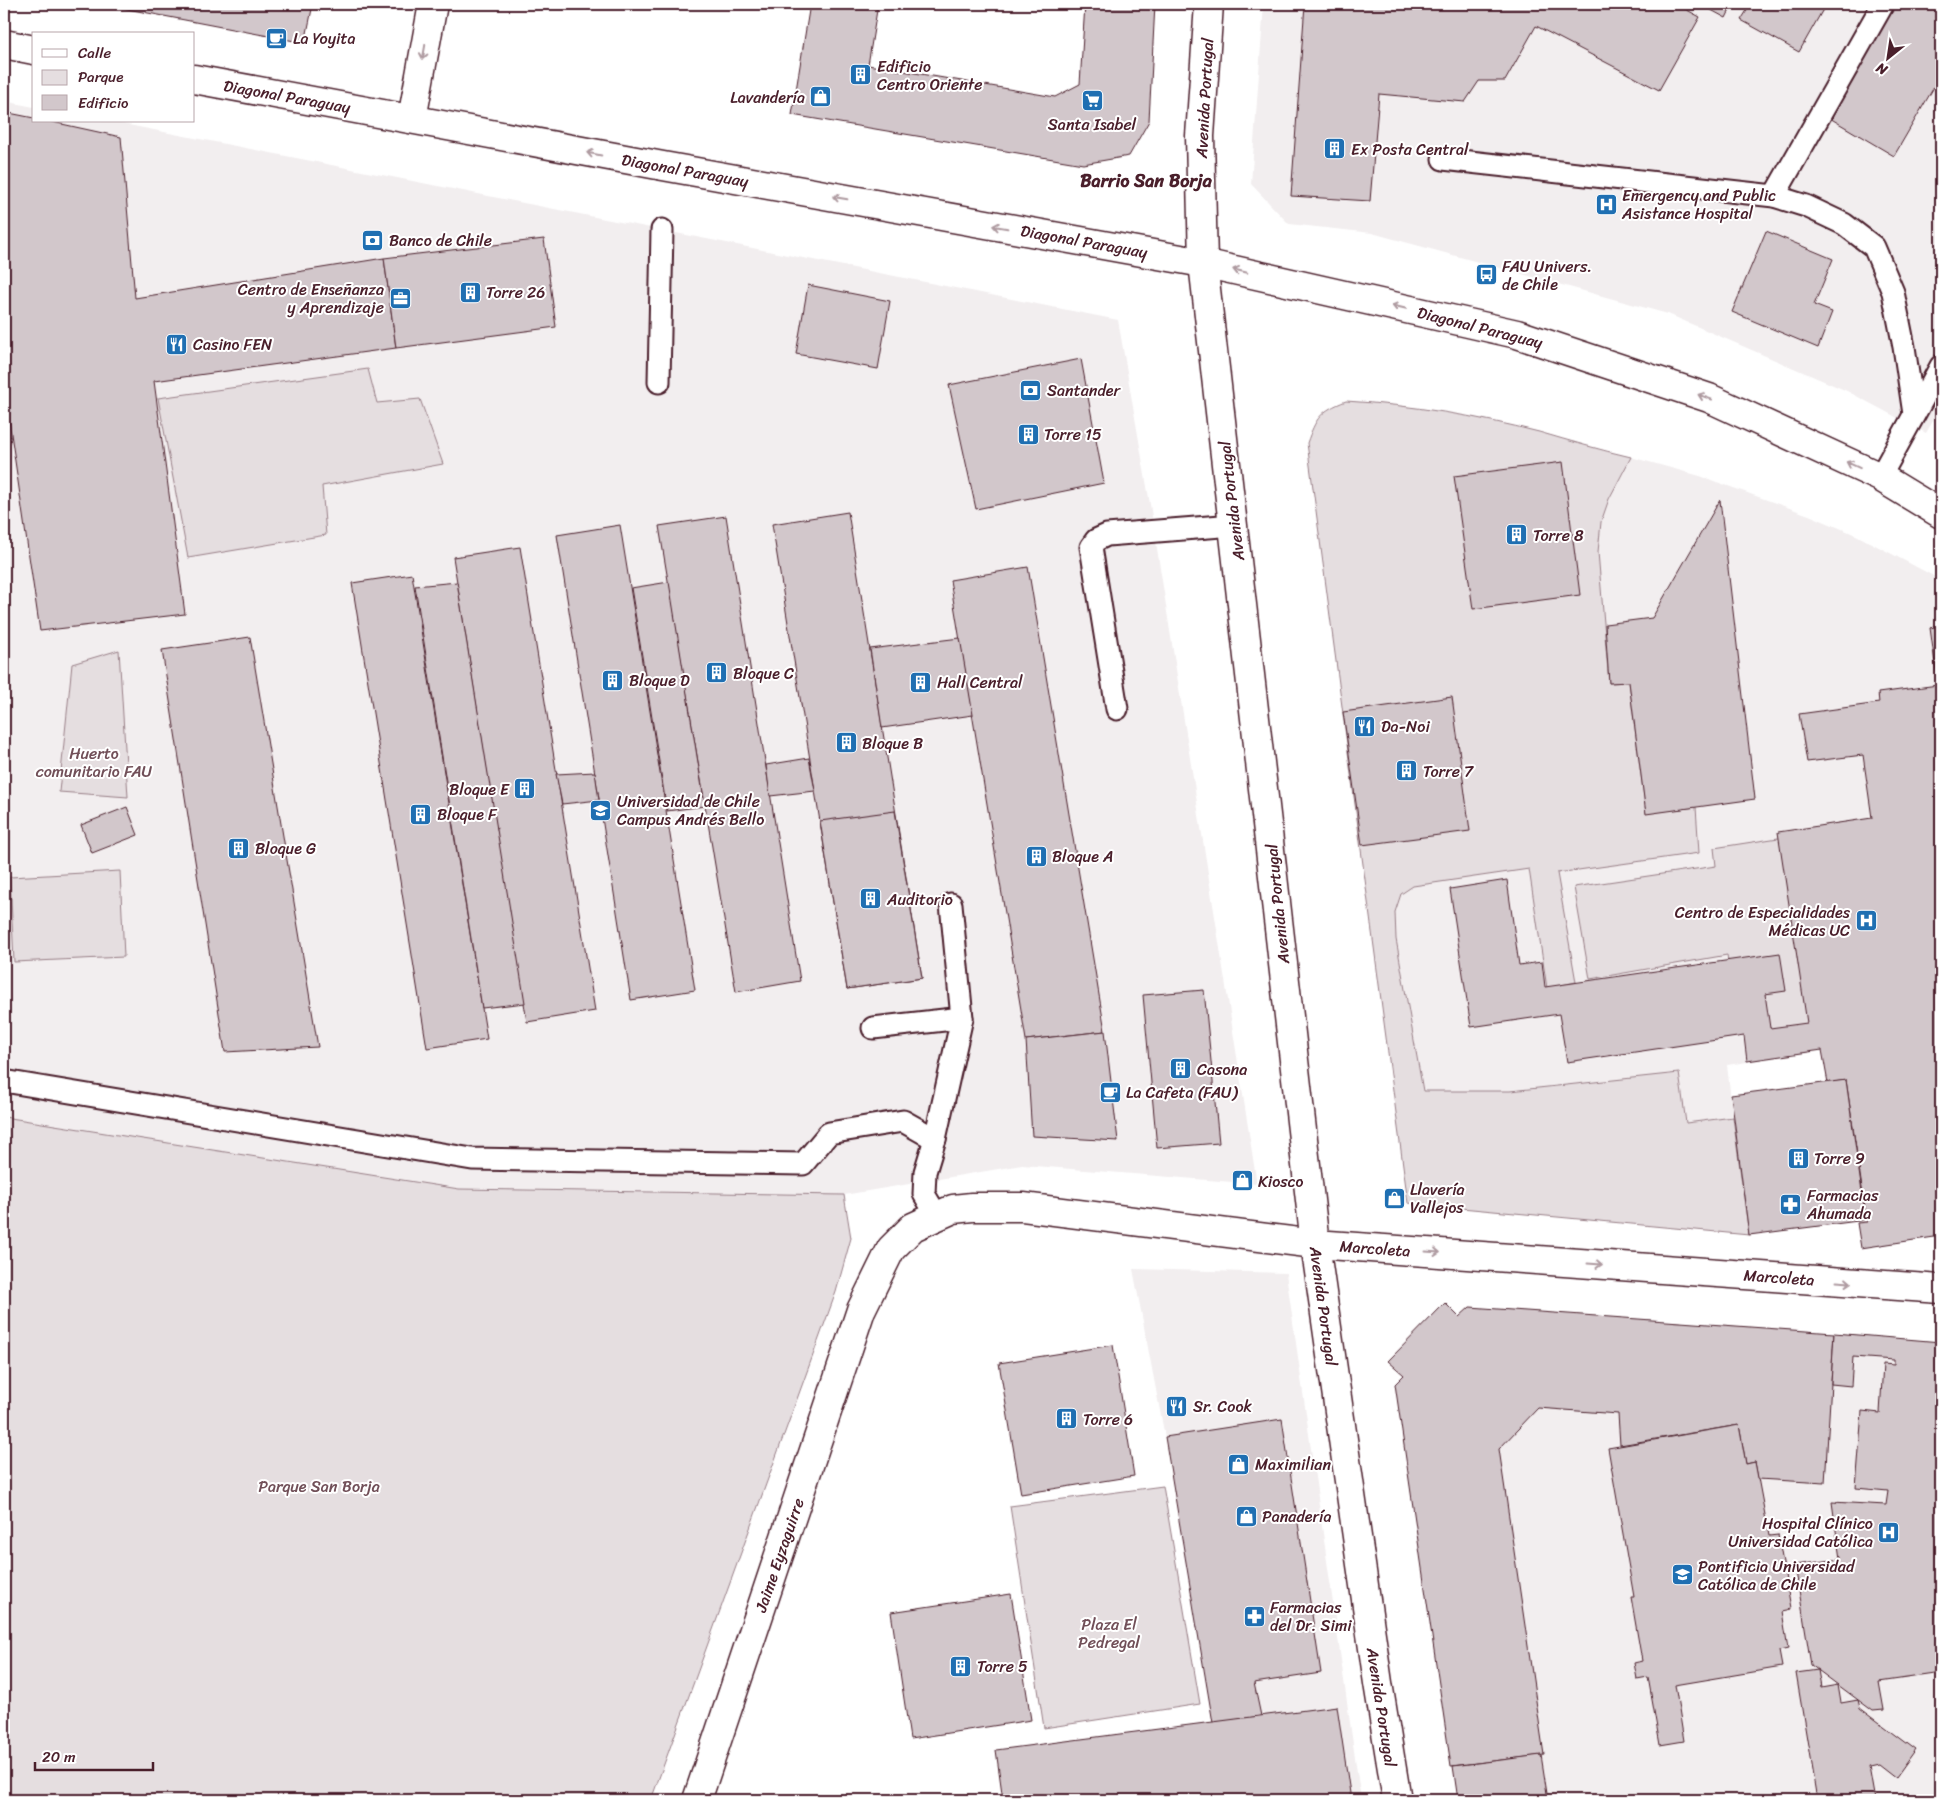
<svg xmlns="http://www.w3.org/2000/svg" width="1945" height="1804" font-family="Sriracha,sans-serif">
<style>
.built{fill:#f2eeef}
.green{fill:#e5dee0;stroke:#987e86}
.building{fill:#d2c7cb;stroke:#4a1f2b}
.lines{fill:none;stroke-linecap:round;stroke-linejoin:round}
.service-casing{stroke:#4a1f2b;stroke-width:25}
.minor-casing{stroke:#4a1f2b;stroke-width:31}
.secondary-casing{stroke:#4a1f2b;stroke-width:31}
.primary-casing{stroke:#4a1f2b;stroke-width:31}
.service{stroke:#fff;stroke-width:21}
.minor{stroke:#fff;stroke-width:28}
.secondary{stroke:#fff;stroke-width:28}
.primary{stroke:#fff;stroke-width:28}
.oneway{stroke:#ae9aa0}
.labels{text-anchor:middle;stroke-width:4;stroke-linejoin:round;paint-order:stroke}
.poi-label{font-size:16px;fill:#4a1f2b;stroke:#fff;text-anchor:start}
.street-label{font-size:16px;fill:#4a1f2b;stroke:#fff}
.park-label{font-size:16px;fill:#714f58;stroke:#fff}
.neighbourhood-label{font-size:18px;font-weight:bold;fill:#4a1f2b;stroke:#fff}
</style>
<rect width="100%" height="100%" fill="#fff"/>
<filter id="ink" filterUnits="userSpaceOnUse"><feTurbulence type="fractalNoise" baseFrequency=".02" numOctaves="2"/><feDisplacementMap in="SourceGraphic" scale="10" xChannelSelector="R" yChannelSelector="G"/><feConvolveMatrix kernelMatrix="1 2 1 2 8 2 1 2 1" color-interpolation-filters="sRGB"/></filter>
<g filter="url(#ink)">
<g class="built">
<polygon points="1264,4 1941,4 1941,407 1926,433 1847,391 1668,314 1372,233 1289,224 1251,184"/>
<polygon points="4,101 34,107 34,121 108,121 1118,320 1150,504 1257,1184 1022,1165 844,1195 459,1189 4,1117"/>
<polygon points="1631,457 1700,476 1809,515 1856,535 1941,580 1941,1236 1861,1248 1857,1223 1866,1221 1846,1080 1828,1083 1822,1051 1727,1065 1733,1117 1686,1123 1679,1074 1510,1091 1423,1091 1396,939 1395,912 1401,894 1413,886 1529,869 1547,987 1564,985 1575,982 1556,873 1699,853 1646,814 1629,682 1609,683 1598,552 1601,522 1609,499"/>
<polygon points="1133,1269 1286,1273 1361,1800 1003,1800 996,1750 1213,1723 1165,1437"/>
<polygon points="1445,1303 1459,1317 1470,1307 1834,1333 1941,1342 1941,1800 1458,1800 1453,1766 1451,1766 1395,1384 1404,1375 1389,1361"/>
</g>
<g class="green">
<polygon points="368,369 377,403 420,399 443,464 322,486 326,535 188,558 158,398"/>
<path d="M1346,401C1412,405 1476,416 1539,432C1570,441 1600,450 1631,457L1609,499L1601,522L1598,552L1609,683L1629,682L1646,813L1696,807L1699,853L1557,873L1576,982L1547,988L1529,869L1413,886L1401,894L1395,912L1396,939L1423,1091H1510L1679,1073L1686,1123L1733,1117L1749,1235L1408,1203L1307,443C1316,418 1320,411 1346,401Z"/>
<polygon points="119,650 128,797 59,792 72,664"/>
<polygon points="1894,820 1922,1013 1741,1035 1727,955 1590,979 1574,887 1716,866 1714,848"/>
<polygon points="120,871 124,957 14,962 10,877"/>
<polygon points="4,1117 459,1189 844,1195 851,1238 836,1292 651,1800 4,1800"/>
<polygon points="1163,1486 1200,1704 1044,1728 1010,1506"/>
</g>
<g class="building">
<polygon points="101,4 313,4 305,43"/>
<polygon points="810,4 878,4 868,65 1055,97 1080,84 1085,4 1155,4 1149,121 1129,156 1083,164 792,115"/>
<polygon points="1305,4 1676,4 1700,17 1659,90 1536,26 1505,81 1479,81 1465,102 1379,94 1370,201 1291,196"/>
<polygon points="1700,4 1733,4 1726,18"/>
<polygon points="1751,4 1826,4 1799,52 1741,20"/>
<polygon points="1894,4 1929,4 1941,11 1941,75 1894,156 1828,117"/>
<polygon points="4,112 34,118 34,121 48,121 121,137 135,298 384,258 396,348 154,381 185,614 40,631 4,386"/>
<polygon points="1766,231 1833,259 1814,305 1832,312 1818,348 1732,312"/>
<polygon points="544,239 556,327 396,348 384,258"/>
<polygon points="808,285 890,301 878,369 796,354"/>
<polygon points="1081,359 1104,483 976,509 949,385"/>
<polygon points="1563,462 1580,595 1473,609 1454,476"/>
<polygon points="1720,500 1755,799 1646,814 1629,682 1609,683 1605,624 1652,618"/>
<polygon points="848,512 922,978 847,989 772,524"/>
<polygon points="726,516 800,981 736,992 659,526"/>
<polygon points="620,525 695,990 631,1000 557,535"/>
<polygon points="520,547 595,1011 527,1022 453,557"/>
<polygon points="1028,567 1105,1031 1026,1040 950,580"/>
<polygon points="412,574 487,1039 427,1048 352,583"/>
<polygon points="457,582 525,1003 482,1008 415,586"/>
<polygon points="669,582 705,806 667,811 631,588"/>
<polygon points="1941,626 1941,1236 1861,1248 1857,1223 1867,1222 1846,1080 1828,1083 1822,1050 1747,1061 1744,1036 1567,1062 1559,1014 1471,1027 1450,889 1507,880 1519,965 1542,962 1545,987 1780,953 1786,991 1765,994 1770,1028 1807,1023 1778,832 1872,818 1863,755 1807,762 1799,714 1879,703 1878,693 1938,685 1930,628"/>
<polygon points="250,637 318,1047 225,1052 162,650"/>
<polygon points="960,638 973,715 882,728 870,649"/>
<polygon points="1452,697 1470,831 1362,845 1343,712"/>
<polygon points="809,758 815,791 770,796 766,765"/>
<polygon points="595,772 599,800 562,804 556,774"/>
<polygon points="127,807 138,835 92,853 81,825"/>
<polygon points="895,811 922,978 847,989 820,821"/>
<polygon points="1204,990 1219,1143 1157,1148 1143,995"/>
<polygon points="1105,1031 1118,1141 1032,1136 1026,1040"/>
<polygon points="1846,1080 1866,1220 1749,1235 1731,1095"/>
<polygon points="1445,1303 1459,1317 1470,1307 1834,1333 1825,1483 1758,1479 1755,1462 1746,1464 1739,1425 1620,1445 1618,1414 1538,1408 1499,1449 1544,1755 1451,1766 1395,1384 1404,1375 1388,1361"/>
<polygon points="1834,1333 1941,1342 1941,1673 1879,1682 1884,1710 1873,1711 1811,1665 1795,1565 1840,1559 1832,1502 1886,1505 1888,1491 1856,1488 1862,1411 1880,1413 1883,1364 1894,1365 1894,1360 1853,1357 1851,1386 1831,1384"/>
<polygon points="1113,1345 1134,1476 1021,1494 999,1363"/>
<polygon points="1282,1419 1321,1673 1254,1683 1261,1716 1213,1723 1165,1437"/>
<polygon points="1739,1425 1746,1464 1755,1462 1769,1536 1778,1535 1791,1609 1782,1611 1788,1649 1779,1651 1782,1667 1675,1685 1684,1741 1660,1745 1648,1677 1637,1679 1634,1663 1642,1661 1631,1597 1634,1597 1608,1448"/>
<polygon points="1011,1594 1031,1720 910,1739 891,1612"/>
<polygon points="1818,1670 1821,1688 1838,1685 1841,1703 1858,1700 1860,1708 1916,1750 1896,1778 1878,1764 1869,1766 1875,1800 1817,1800 1796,1673"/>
<polygon points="1337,1706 1351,1800 1003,1800 996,1750"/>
<polygon points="1541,1755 1548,1800 1458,1800 1453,1766"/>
</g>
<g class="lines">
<defs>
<g id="service">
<polyline points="1443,159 1774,196 1806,206 1844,224 1874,247 1893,292 1904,347 1914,414"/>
<polyline points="1774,196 1883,4"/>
<polyline points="659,382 662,230"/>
<polyline points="1880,477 1941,366"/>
<polyline points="1117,709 1091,547 1096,540 1107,535 1234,525"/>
<polyline points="873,1028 962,1018"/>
<polyline points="4,1081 472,1159 803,1164 829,1133 903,1121 935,1139"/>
<polyline points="937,1216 924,1194 925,1172 935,1139 962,1018 951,904"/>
</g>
<g id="minor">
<polyline points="412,119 433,4"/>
<polyline points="697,1800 861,1310 891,1249 913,1227 953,1209 972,1207 1023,1207 1315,1244 1941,1289"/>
</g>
<polyline id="secondary" points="1209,4 1200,136 1203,263 1315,1244 1378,1683 1397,1800"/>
<g id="primary">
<polyline points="4,44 34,50"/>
<polyline points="194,79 663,166 1203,263 1517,334 1709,398 1880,477 1941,514"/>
</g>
</defs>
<use href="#service" class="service-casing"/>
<use href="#minor" class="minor-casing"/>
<use href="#secondary" class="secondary-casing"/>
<use href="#primary" class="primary-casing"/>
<use href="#service" class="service"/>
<use href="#minor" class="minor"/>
<use href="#secondary" class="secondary"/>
<use href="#primary" class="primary"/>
</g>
<defs><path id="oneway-shaft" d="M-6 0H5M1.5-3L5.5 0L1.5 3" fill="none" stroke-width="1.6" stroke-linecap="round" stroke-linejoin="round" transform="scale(1.25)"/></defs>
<g class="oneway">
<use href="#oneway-shaft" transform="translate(424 52) rotate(100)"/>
<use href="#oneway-shaft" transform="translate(594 154) rotate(-169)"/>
<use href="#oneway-shaft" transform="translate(840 198) rotate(-170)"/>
<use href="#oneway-shaft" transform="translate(1000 227) rotate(-170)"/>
<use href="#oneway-shaft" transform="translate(1240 271) rotate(-167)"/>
<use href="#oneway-shaft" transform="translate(1399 307) rotate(-167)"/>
<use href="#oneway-shaft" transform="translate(1705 397) rotate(-160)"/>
<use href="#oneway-shaft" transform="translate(1853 465) rotate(-155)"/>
<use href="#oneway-shaft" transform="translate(1433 1252) rotate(4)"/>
<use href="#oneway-shaft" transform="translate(1595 1264) rotate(4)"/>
<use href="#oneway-shaft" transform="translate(1844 1282) rotate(4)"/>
</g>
</g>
<defs>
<symbol id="cafe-square" viewBox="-11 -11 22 22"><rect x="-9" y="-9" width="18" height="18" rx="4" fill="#1f6fb2" stroke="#fff"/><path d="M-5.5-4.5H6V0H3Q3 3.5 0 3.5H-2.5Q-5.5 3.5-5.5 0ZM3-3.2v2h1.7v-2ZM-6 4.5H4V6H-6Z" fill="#fff"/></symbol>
<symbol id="building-square" viewBox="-11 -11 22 22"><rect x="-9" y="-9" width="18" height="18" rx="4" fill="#1f6fb2" stroke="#fff"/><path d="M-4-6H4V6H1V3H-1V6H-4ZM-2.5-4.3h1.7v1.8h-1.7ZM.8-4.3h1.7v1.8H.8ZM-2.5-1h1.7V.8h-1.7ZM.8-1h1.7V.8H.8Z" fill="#fff"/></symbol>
<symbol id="shop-square" viewBox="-11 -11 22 22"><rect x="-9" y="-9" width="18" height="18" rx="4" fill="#1f6fb2" stroke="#fff"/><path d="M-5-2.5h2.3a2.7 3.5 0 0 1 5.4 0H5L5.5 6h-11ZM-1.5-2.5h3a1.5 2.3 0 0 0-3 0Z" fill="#fff"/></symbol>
<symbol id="supermarket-square" viewBox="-11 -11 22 22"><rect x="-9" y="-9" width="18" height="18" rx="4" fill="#1f6fb2" stroke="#fff"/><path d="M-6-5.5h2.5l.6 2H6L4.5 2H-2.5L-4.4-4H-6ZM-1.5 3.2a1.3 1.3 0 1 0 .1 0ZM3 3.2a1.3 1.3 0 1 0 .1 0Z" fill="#fff"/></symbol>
<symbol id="hospital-square" viewBox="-11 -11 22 22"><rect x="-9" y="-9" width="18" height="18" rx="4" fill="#1f6fb2" stroke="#fff"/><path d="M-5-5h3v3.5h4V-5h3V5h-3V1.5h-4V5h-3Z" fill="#fff"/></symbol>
<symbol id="bank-square" viewBox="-11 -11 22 22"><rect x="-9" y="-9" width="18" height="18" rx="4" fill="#1f6fb2" stroke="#fff"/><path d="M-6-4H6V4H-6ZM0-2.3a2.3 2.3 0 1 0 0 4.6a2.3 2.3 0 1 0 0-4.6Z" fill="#fff"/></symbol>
<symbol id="bus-square" viewBox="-11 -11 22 22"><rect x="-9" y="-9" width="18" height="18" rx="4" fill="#1f6fb2" stroke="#fff"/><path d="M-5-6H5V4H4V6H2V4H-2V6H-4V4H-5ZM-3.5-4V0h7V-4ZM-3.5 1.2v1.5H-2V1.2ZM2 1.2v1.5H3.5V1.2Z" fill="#fff"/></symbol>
<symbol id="office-square" viewBox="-11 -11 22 22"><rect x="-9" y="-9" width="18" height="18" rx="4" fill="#1f6fb2" stroke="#fff"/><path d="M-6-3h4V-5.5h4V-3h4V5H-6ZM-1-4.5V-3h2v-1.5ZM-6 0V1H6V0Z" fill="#fff"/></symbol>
<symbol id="restaurant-square" viewBox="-11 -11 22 22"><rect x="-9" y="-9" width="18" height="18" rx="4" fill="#1f6fb2" stroke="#fff"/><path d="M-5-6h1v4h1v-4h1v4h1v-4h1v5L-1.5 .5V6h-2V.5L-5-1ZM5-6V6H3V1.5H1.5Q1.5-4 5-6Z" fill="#fff"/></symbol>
<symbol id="university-square" viewBox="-11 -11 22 22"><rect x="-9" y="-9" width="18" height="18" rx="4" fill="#1f6fb2" stroke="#fff"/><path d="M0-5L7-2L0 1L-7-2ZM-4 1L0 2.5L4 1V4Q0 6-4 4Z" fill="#fff"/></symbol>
<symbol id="pharmacy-square" viewBox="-11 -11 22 22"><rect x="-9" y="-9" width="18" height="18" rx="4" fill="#1f6fb2" stroke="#fff"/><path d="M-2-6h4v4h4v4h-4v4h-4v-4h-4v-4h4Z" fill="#fff"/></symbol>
</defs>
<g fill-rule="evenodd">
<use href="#cafe-square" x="264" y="26" width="25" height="25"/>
<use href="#building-square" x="848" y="62" width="25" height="25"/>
<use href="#shop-square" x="808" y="84" width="25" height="25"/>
<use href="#supermarket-square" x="1080" y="88" width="25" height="25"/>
<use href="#building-square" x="1322" y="136" width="25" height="25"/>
<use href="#hospital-square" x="1594" y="192" width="25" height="25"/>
<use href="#bank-square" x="360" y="228" width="25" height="25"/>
<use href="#bus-square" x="1474" y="262" width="25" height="25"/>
<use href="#building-square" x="458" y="280" width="25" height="25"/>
<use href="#office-square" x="388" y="286" width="25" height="25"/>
<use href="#restaurant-square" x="164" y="332" width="25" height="25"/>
<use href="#bank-square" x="1018" y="378" width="25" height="25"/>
<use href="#building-square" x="1016" y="422" width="25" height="25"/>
<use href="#building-square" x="1504" y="522" width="25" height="25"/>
<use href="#building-square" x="704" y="660" width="25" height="25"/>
<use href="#building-square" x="600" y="668" width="25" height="25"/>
<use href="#building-square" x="908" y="670" width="25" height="25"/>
<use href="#restaurant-square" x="1352" y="714" width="25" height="25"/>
<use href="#building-square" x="834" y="730" width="25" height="25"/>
<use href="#building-square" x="1394" y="758" width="25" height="25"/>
<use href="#building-square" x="512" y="776" width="25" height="25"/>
<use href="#university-square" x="588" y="798" width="25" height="25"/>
<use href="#building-square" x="408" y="802" width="25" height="25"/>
<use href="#building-square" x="226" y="836" width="25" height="25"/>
<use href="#building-square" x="1024" y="844" width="25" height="25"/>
<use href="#building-square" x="858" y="886" width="25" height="25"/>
<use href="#hospital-square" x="1854" y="908" width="25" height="25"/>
<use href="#building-square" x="1168" y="1056" width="25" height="25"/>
<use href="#cafe-square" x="1098" y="1080" width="25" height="25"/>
<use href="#building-square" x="1786" y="1146" width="25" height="25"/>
<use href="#shop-square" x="1230" y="1168" width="25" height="25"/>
<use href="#shop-square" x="1382" y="1186" width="25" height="25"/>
<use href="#pharmacy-square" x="1778" y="1192" width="25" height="25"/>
<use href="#restaurant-square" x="1164" y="1394" width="25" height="25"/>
<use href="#building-square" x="1054" y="1406" width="25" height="25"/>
<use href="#shop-square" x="1226" y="1452" width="25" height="25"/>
<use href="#shop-square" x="1234" y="1504" width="25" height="25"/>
<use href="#hospital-square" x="1876" y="1520" width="25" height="25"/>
<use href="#university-square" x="1670" y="1562" width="25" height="25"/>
<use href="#pharmacy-square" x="1242" y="1604" width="25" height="25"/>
<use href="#building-square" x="948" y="1654" width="25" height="25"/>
</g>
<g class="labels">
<g class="poi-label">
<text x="293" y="44">La Yoyita</text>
<text x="877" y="72">Edificio<tspan x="877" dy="18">Centro Oriente</tspan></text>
<text x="805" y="103" text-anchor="end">Lavandería</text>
<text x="1092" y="130" text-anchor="middle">Santa Isabel</text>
<text x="1351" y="155">Ex Posta Central</text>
<text x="1622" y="201">Emergency and Public<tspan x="1622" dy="18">Asistance Hospital</tspan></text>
<text x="389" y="246">Banco de Chile</text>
<text x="1502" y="272">FAU Univers.<tspan x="1502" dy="18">de Chile</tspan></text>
<text x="384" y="295" text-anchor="end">Centro de Enseñanza<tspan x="384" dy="18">y Aprendizaje</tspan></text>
<text x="486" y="298">Torre 26</text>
<text x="193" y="350">Casino FEN</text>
<text x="1047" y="396">Santander</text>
<text x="1044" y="440">Torre 15</text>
<text x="1533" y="541">Torre 8</text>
<text x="733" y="679">Bloque C</text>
<text x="629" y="686">Bloque D</text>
<text x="937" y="688">Hall Central</text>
<text x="1381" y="732">Da-Noi</text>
<text x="862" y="749">Bloque B</text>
<text x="1423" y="777">Torre 7</text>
<text x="509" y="795" text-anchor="end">Bloque E</text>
<text x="617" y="807">Universidad de Chile<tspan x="617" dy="18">Campus Andrés Bello</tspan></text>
<text x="437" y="820">Bloque F</text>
<text x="255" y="854">Bloque G</text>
<text x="1052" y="862">Bloque A</text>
<text x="887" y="905">Auditorio</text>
<text x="1850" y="918" text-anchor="end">Centro de Especialidades<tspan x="1850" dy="18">Médicas UC</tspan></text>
<text x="1197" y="1075">Casona</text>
<text x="1126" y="1098">La Cafeta (FAU)</text>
<text x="1814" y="1164">Torre 9</text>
<text x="1258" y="1187">Kiosco</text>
<text x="1410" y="1195">Llavería<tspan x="1410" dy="18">Vallejos</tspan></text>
<text x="1807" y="1201">Farmacias<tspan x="1807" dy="18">Ahumada</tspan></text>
<text x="1193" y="1412">Sr. Cook</text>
<text x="1083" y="1425">Torre 6</text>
<text x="1255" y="1470">Maximilian</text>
<text x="1262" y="1522">Panadería</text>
<text x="1873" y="1529" text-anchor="end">Hospital Clínico<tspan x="1873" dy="18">Universidad Católica</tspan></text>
<text x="1698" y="1572">Pontificia Universidad<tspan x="1698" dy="18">Católica de Chile</tspan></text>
<text x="1270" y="1613">Farmacias<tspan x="1270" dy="18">del Dr. Simi</tspan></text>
<text x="977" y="1672">Torre 5</text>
</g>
<g class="street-label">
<text transform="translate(287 96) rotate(10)" y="6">Diagonal Paraguay</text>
<text transform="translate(1204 98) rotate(-87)" y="6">Avenida Portugal</text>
<text transform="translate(685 170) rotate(10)" y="6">Diagonal Paraguay</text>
<text transform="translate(1084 241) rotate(10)" y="6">Diagonal Paraguay</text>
<text transform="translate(1480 327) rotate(14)" y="6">Diagonal Paraguay</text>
<text transform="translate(1231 501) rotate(-97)" y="6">Avenida Portugal</text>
<text transform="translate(1277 904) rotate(-96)" y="6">Avenida Portugal</text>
<text transform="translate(1375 1248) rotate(4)" y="6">Marcoleta</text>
<text transform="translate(1779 1277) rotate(4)" y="6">Marcoleta</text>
<text transform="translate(1324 1306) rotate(82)" y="6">Avenida Portugal</text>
<text transform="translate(779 1555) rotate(-71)" y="6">Jaime Eyzaguirre</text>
<text transform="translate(1382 1707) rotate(81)" y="6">Avenida Portugal</text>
</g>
<g class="park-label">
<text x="94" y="759">Huerto<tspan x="94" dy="18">comunitario FAU</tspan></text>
<text x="319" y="1492">Parque San Borja</text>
<text x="1109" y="1630">Plaza El<tspan x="1109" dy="18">Pedregal</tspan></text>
</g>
<g class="neighbourhood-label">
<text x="1146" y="187">Barrio San Borja</text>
</g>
</g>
<rect width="1945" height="1804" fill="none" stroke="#fff" stroke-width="20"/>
<rect x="10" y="10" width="1925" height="1784" fill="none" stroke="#4a1f2b" stroke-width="2" filter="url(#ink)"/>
<rect x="32" y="32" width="162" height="90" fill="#ffffff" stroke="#b7a5aa"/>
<rect x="42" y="49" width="25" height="8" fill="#ffffff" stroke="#b7a5aa"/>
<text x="78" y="58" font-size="15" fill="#4a1f2b">Calle</text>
<rect x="42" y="70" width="25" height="15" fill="#e5dee0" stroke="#b7a5aa"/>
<text x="78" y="82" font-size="15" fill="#4a1f2b">Parque</text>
<rect x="42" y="95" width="25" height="15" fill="#d2c7cb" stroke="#b7a5aa"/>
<text x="78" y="108" font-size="15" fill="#4a1f2b">Edificio</text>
<g transform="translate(1888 58) rotate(210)" stroke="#ffffff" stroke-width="4" paint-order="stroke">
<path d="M0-4L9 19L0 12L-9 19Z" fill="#4a1f2b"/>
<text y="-8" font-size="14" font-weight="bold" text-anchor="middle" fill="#4a1f2b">N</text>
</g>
<path d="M35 1762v8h118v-8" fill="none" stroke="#4a1f2b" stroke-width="2.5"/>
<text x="42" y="1762" font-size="15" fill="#4a1f2b" stroke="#ffffff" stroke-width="4" paint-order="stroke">20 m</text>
</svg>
